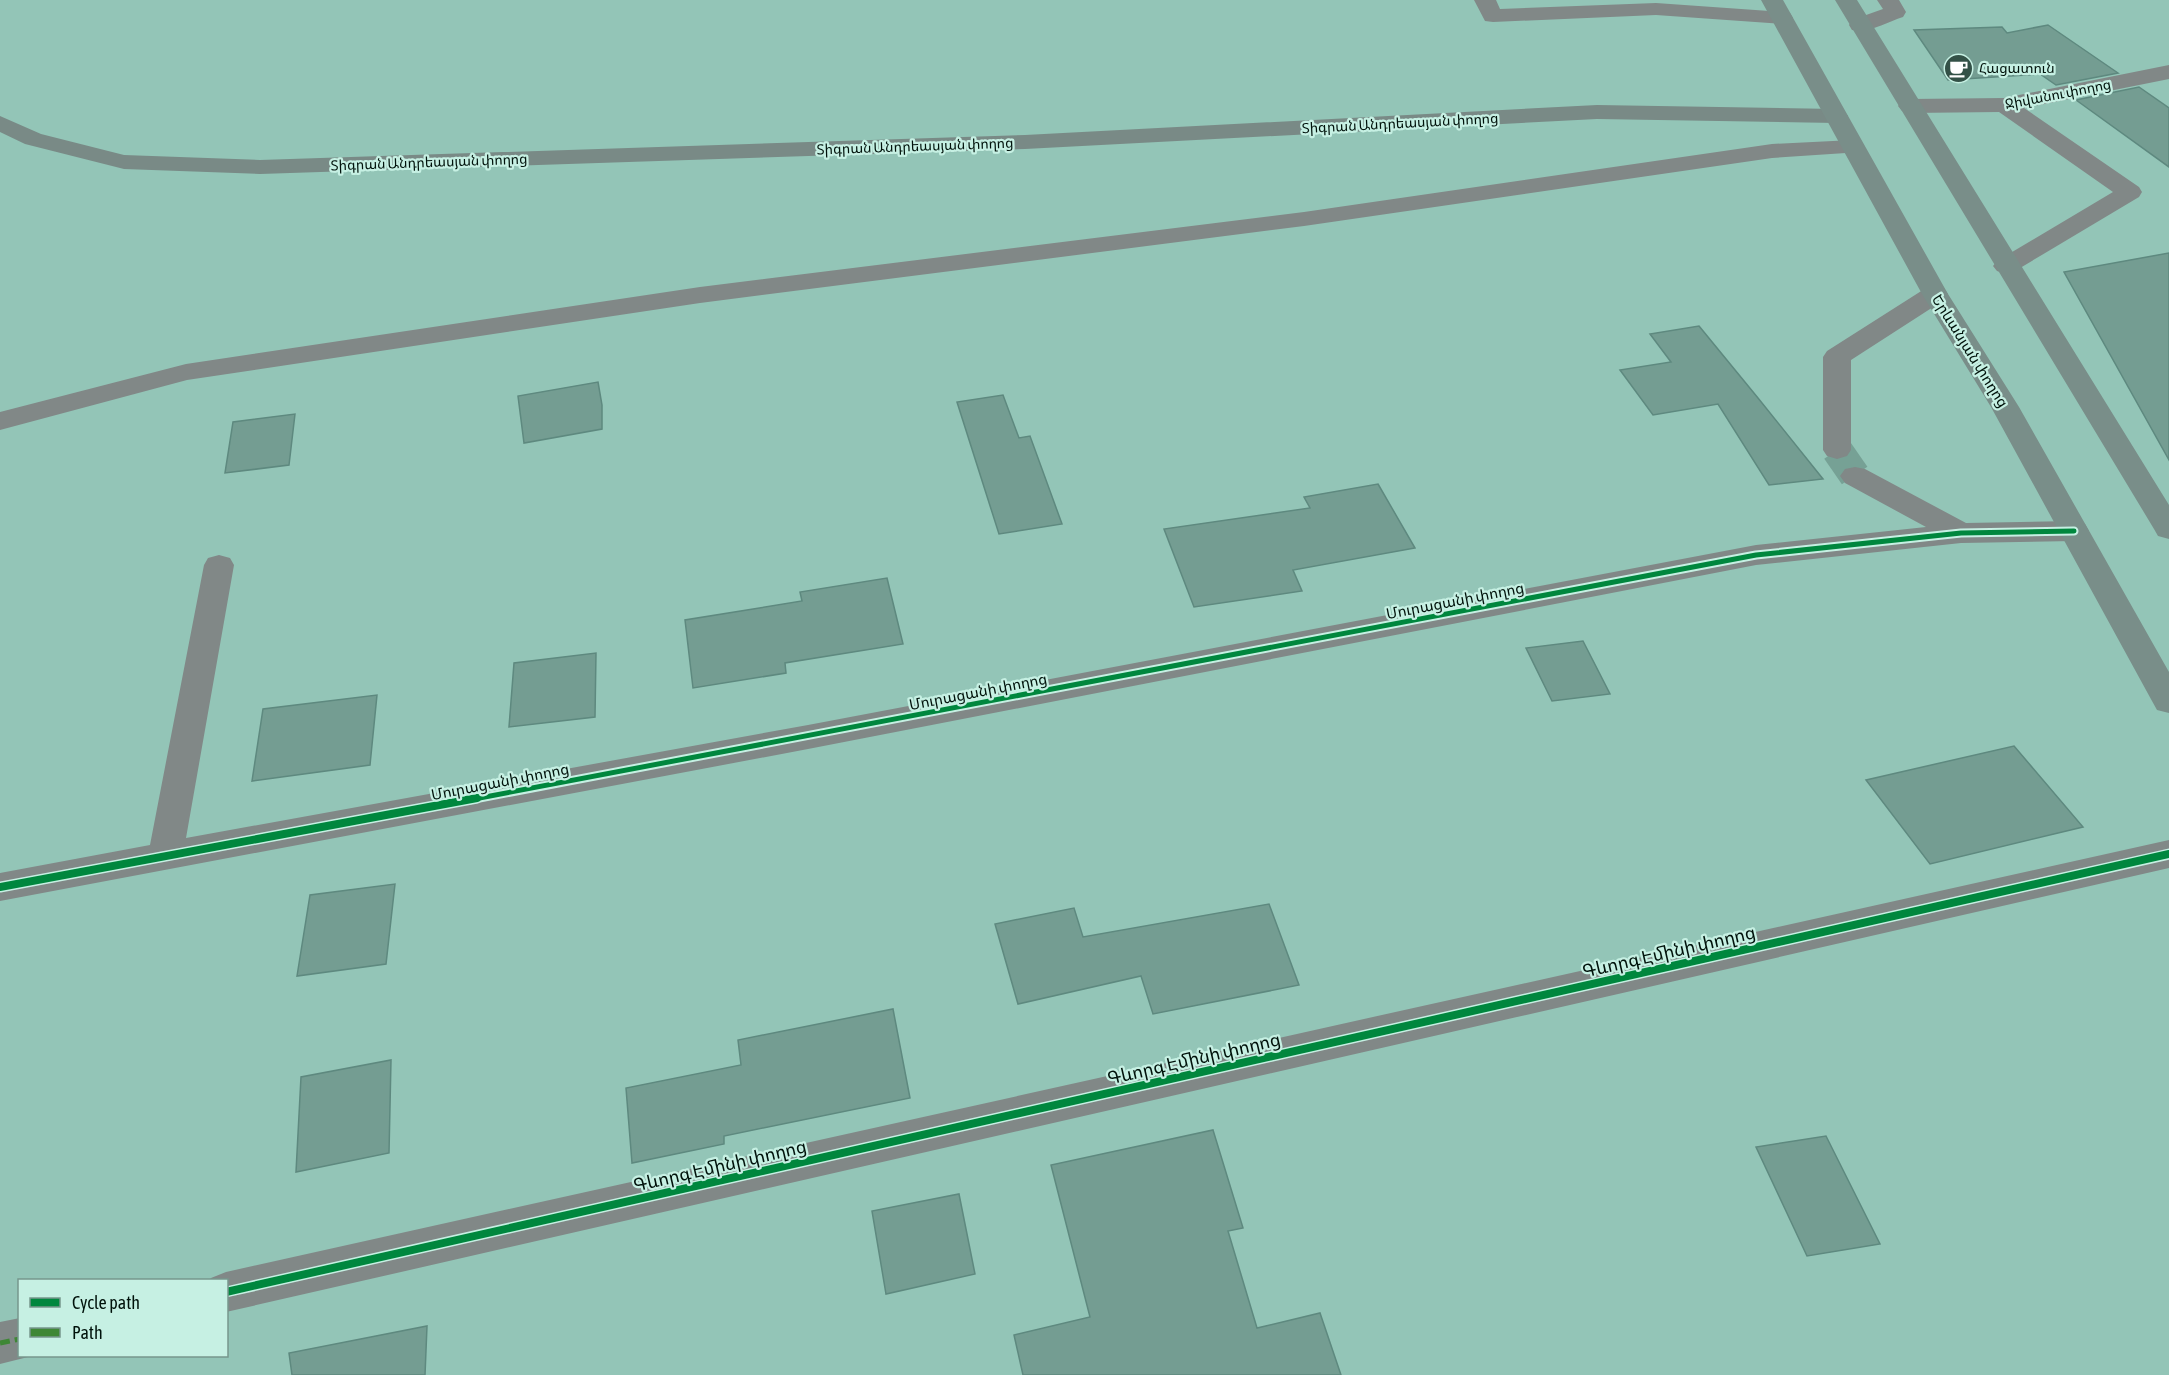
<svg xmlns="http://www.w3.org/2000/svg" width="2169" height="1375" font-family="'Asap Condensed','Noto Sans Armenian',sans-serif">
<style>
.building{fill:#749d92;stroke:#5e897f;stroke-width:1.5}
.lines{fill:none;stroke-linecap:round;stroke-linejoin:round}
.minor-tunnel{stroke:#76a195;stroke-width:31;stroke-dasharray:31 16;stroke-linecap:butt}
.minor{fill:#818887;fill-rule:evenodd}
.major{fill:#798a86;fill-rule:evenodd}
.highway{fill:#798e89;fill-rule:evenodd}
.quiet{stroke:#3e8735;stroke-width:5;stroke-dasharray:10 5;stroke-linecap:butt}
.cycleway-far1-casing{stroke:#c6f0e3;stroke-width:9}
.cycleway-casing{stroke:#c6f0e3;stroke-width:11}
.cycleway-far1{stroke:#00873e;stroke-width:5}
.cycleway{stroke:#00873e;stroke-width:8}
.labels{text-anchor:middle;stroke-width:4.5;stroke-linejoin:round;paint-order:stroke}
.far-poi-label{font-size:14px;fill:#00120b;stroke:#c6f0e3;text-anchor:start}
.far-street-label{font-size:14px;fill:#00120b;stroke:#c6f0e3}
.street-label{font-size:15px;fill:#00120b;stroke:#c6f0e3}
.near-street-label{font-size:18px;fill:#00120b;stroke:#c6f0e3}
</style>
<rect width="100%" height="100%" fill="#93c5b7"/>
<g class="building">
<polygon points="2048,25 2118,73 2056,85 2040,74 1948,80 1914,30 2002,27 2007,33"/>
<polygon points="2139,87 2169,108 2169,167 2076,100"/>
<polygon points="2169,253 2169,460 2064,272"/>
<polygon points="1699,326 1758,398 1823,479 1769,485 1718,404 1653,415 1620,370 1671,362 1650,334"/>
<polygon points="598,382 602,405 602,429 524,443 518,396"/>
<polygon points="1003,395 1019,438 1030,436 1062,524 999,534 957,402"/>
<polygon points="295,414 289,465 225,473 233,422"/>
<polygon points="1378,484 1415,548 1293,570 1302,591 1194,607 1164,529 1310,508 1304,497"/>
<polygon points="887,578 903,644 785,663 786,673 693,688 685,620 802,601 800,592"/>
<polygon points="1583,641 1610,694 1552,701 1526,648"/>
<polygon points="596,653 595,717 509,727 514,663"/>
<polygon points="377,695 370,765 252,781 263,709"/>
<polygon points="2014,746 2083,827 1930,864 1866,780"/>
<polygon points="395,884 386,964 297,976 310,895"/>
<polygon points="1269,904 1299,985 1153,1014 1141,976 1018,1004 995,924 1074,908 1083,937"/>
<polygon points="893,1009 910,1098 724,1136 724,1144 632,1163 626,1088 741,1065 738,1040"/>
<polygon points="391,1060 389,1153 296,1172 301,1077"/>
<polygon points="1213,1130 1243,1228 1228,1231 1257,1328 1320,1313 1341,1375 1023,1375 1014,1335 1090,1317 1051,1165"/>
<polygon points="1826,1136 1880,1244 1807,1256 1756,1147"/>
<polygon points="959,1194 975,1274 886,1294 872,1211"/>
<polygon points="427,1326 425,1375 292,1375 289,1353"/>
</g>
<g class="lines">
<polyline class="minor-tunnel" points="1837,450 1855,476"/>
<g class="minor">
<polygon points="1474,0 1496,0 1500,9 1656,3 1782,12 1790,13 1793,18 1790,23 1782,24 1656,15 1493,22 1485,21"/>
<path d="M1877,0H1899L1906,12L1903,17C1887,22 1868,34 1852,30L1849,25L1852,20L1883,9Z"/>
<polygon points="2169,65 2169,79 2024,108 2139,187 2142,192 2139,197 2015,271 2006,274 1997,271 1993,266 1997,261 2113,192 1999,112 1910,113 1902,111 1898,106 1902,101 1910,99 2004,98"/>
<polygon points="1853,140 1861,142 1865,147 1861,152 1772,158 1304,226 700,303 187,380 0,430 0,412 186,364 700,287 1304,212 1772,144"/>
<polygon points="1935,286 1944,288 1948,294 1944,300 1851,360 1851,450 1847,456 1837,459 1827,456 1823,450 1823,357 1827,351 1926,288"/>
<polygon points="1855,467 1865,469 1966,523 2074,521 2085,524 2089,531 2085,538 2074,541 1961,543 1756,565 808,749 0,901 0,873 150,845 204,565 208,558 219,555 230,558 234,565 186,838 808,725 1756,545 1926,527 1845,483 1840,476 1845,469"/>
<polygon points="2169,840 2169,868 226,1312 226,1280 209,1280 211,1278 226,1272"/>
<polygon points="20,1318 20,1356 32,1356 0,1364 0,1322"/>
</g>
<polygon class="major" points="1597,105 1836,109 1844,111 1848,116 1844,121 1836,123 1597,119 1025,149 260,174 124,169 25,144 0,132 0,116 41,134 124,155 260,160 1025,135"/>
<g class="highway">
<polygon points="1761,0 1783,0 1948,294 2019,407 2169,672 2169,713 2157,710 2152,701 1991,407 1922,294"/>
<polygon points="1835,0 1857,0 2169,505 2169,539 2158,536 2154,529"/>
</g>
<polyline class="quiet" points="0,1343 20,1339"/>
<defs>
<polyline id="cycleway-far1" points="469,800 1756,555 1961,533 2074,531"/>
<g id="cycleway">
<polyline points="0,887 477,798"/>
<polyline points="226,1292 2169,854"/>
</g>
</defs>
<use href="#cycleway-far1" class="cycleway-far1-casing"/>
<use href="#cycleway" class="cycleway-casing"/>
<use href="#cycleway-far1" class="cycleway-far1"/>
<use href="#cycleway" class="cycleway"/>
</g>
<defs>
<symbol id="cafe-disc" viewBox="-11 -11 22 22"><circle r="9.5" fill="#335147" stroke="#c6f0e3"/><path d="M-5.5-4.5H6V0H3Q3 3.5 0 3.5H-2.5Q-5.5 3.5-5.5 0ZM3-3.2v2h1.7v-2ZM-6 4.5H4V6H-6Z" fill="#fff"/></symbol>
</defs>
<g fill-rule="evenodd">
<use href="#cafe-disc" x="1942" y="52" width="33" height="33"/>
</g>
<g class="labels">
<g class="far-poi-label">
<text x="1979" y="73">Հացատուն</text>
</g>
<g class="far-street-label">
<text transform="translate(2058 94) rotate(-11)" y="5">Ջիվանու փողոց</text>
<text transform="translate(1400 123) rotate(-3)" y="5">Տիգրան Անդրեասյան փողոց</text>
<text transform="translate(915 146) rotate(-2)" y="5">Տիգրան Անդրեասյան փողոց</text>
<text transform="translate(429 162) rotate(-2)" y="5">Տիգրան Անդրեասյան փողոց</text>
</g>
<g class="street-label">
<text transform="translate(1970 351) rotate(58)" y="5">Երևանյան փողոց</text>
<text transform="translate(1455 601) rotate(-11)" y="5">Մուրացանի փողոց</text>
<text transform="translate(978 692) rotate(-11)" y="5">Մուրացանի փողոց</text>
<text transform="translate(500 782) rotate(-11)" y="5">Մուրացանի փողոց</text>
</g>
<g class="near-street-label">
<text transform="translate(1669 952) rotate(-13)" y="6">Գևորգ Էմինի փողոց</text>
<text transform="translate(1194 1059) rotate(-13)" y="6">Գևորգ Էմինի փողոց</text>
<text transform="translate(720 1166) rotate(-13)" y="6">Գևորգ Էմինի փողոց</text>
</g>
</g>
<rect x="18" y="1279" width="210" height="78" fill="#c6f0e3" stroke="#77978d" stroke-width="1.5"/>
<rect x="30" y="1298" width="30" height="9" fill="#00873e" stroke="#77978d" stroke-width="1.5"/>
<text x="72" y="1309" font-size="18" fill="#00120b">Cycle path</text>
<rect x="30" y="1328" width="30" height="9" fill="#3e8735" stroke="#77978d" stroke-width="1.5"/>
<text x="72" y="1339" font-size="18" fill="#00120b">Path</text>
</svg>
